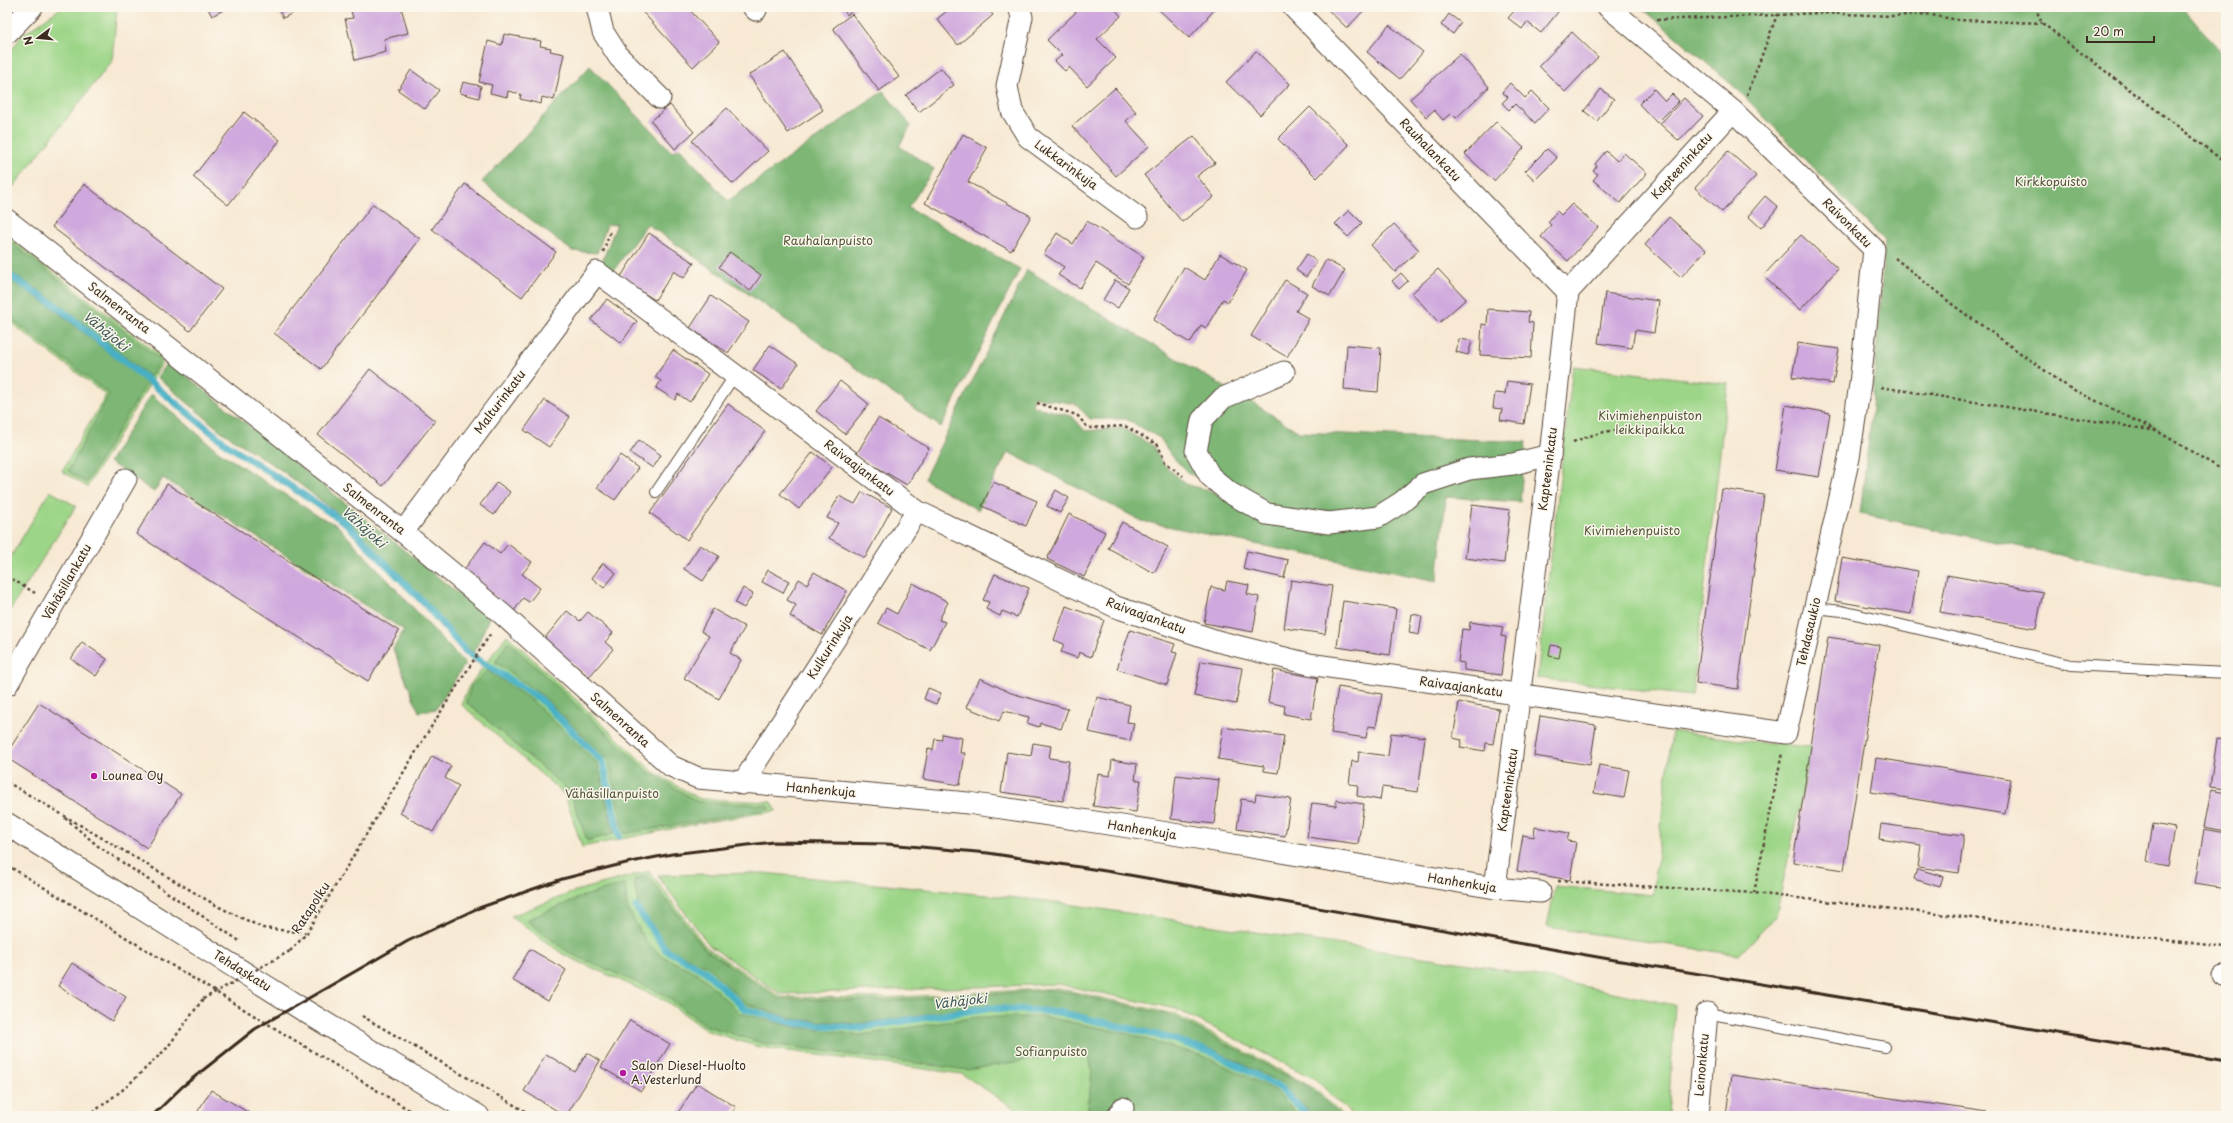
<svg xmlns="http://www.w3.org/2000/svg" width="2233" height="1123" font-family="'Playpen Sans',sans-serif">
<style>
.green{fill:#9cd587;stroke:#6c8052}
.forest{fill:#7db674;stroke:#5c7049}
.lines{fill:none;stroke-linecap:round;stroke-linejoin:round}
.stream{stroke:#46b0c5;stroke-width:7}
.building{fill:#cfa8dd}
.service-casing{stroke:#574739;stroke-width:12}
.minor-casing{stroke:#574739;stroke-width:23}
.tertiary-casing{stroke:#574739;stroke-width:24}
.path{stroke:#574739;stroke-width:2.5;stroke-dasharray:3 3;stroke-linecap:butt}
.service{stroke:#fff;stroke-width:10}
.minor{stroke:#fff;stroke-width:21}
.tertiary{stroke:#fff;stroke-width:22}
.rail{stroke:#3b2a1e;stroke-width:3}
.path-bridge{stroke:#574739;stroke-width:2.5;stroke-dasharray:3 3;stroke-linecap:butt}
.poi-dot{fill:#b5179e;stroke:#fbf7ec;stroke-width:1.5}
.labels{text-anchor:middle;stroke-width:3;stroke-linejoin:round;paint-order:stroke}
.street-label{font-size:12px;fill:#3b2a1e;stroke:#fbf7ec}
.park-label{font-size:12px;fill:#535538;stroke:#fbf7ec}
.poi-label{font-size:12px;fill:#3b2a1e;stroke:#fbf7ec;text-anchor:start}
.water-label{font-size:13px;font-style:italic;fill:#3f5958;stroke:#fbf7ec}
</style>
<rect width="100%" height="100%" fill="#fbf7ec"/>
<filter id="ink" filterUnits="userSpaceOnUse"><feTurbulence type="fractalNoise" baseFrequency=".025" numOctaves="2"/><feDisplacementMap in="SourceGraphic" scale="8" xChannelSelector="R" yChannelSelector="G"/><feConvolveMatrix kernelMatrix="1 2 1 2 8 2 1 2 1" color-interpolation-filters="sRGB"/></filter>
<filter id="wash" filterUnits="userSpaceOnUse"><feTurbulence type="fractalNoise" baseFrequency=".012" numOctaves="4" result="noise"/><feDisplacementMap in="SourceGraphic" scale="16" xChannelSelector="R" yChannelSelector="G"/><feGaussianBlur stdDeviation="0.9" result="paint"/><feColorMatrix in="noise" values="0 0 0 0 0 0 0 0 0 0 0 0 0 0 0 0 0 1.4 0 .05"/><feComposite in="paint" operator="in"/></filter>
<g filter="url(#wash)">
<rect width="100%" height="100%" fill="#f7e9d3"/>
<g class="green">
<polygon points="62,7 117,7 112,61 10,191 7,188 7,58 21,36"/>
<polygon points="7,236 165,359 87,487 62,471 106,395 7,320"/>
<polygon points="1573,366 1728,384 1692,696 1537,678"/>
<polygon points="50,491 76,506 7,615 7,563"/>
<polygon points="507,635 652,771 700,799 772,802 776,811 700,823 582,847 565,795 461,704 469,686"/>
<polygon points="1672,731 1771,744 1812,747 1776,916 1739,955 1547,927 1555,886 1653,895"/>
<polygon points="649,871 706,947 781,997 887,998 1057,988 1174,1014 1314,1088 1343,1116 1026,1116 962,1074 759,1047 708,1031 666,1001 564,955 511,916 579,890"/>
<polygon points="764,873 1047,901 1490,967 1675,1005 1668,1116 1353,1116 1315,1079 1176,1009 1058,984 781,994 710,946 657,875"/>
</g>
<g class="forest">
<polygon points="1641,7 2183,7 2226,58 2226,589 1860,514 1871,420 1885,241 1738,90"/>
<polygon points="590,66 672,152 680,148 728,201 883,91 911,126 899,146 934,169 908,208 1020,269 941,427 647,224 609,277 599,269 617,224 607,225 597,253 572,251 482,182"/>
<polygon points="7,239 161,360 150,377 55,301 7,270"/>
<polygon points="1027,270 1228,389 1192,450 1222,489 1188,473 1171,455 1160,438 1126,419 1090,419 1076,404 1034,397 1032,406 1072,416 1085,431 1122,428 1153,446 1162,463 1186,484 1328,527 1424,489 1523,469 1520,502 1446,497 1437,581 1142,521 1008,452 978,510 924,479"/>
<polygon points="7,278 51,307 147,383 86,483 68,471 109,394 7,316"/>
<polygon points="168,361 489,618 474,653 466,648 426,601 348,521 281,470 222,432 157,377"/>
<polygon points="151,394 218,451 318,516 337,525 465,664 436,709 419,712 393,649 404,630 163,478 154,492 109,462"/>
<polygon points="1242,396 1299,432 1526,442 1524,460 1468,465 1377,514 1268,511 1233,491 1200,450 1205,421"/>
<polygon points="508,641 647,771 698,802 768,805 770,809 624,834 609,761 544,697 495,662"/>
<polygon points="487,670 534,702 598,764 614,834 587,841 570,792 466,702 471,686"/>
<polygon points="647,875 705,949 779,999 884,1001 1056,990 1172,1016 1312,1089 1340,1116 1314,1116 1282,1083 1214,1050 1059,1010 988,1005 857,1024 794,1019 746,1004 707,966 668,949 638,906 634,880"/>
<polygon points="625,884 627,907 646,942 662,956 699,974 740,1013 794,1027 861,1035 977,1017 1046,1017 1125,1033 1206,1057 1275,1090 1299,1116 1126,1116 1131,1107 1117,1098 1108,1116 1087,1116 1092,1071 1088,1050 967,1070 762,1043 707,1026 663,994 569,953 526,920 581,897"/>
</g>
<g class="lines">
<g class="stream">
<polyline points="7,274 55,305 225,443 346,523 424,603 466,652 540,699 603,762 619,836"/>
<polyline points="636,907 666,950 705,971 745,1009 794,1023 857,1028 987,1008 1058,1012 1169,1038 1213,1053 1279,1087 1308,1116"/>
</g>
</g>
<g id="blocks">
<g class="building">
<polygon points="207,7 229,7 212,16"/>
<polygon points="277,7 305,7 283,18"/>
<polygon points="350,7 401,7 408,33 384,39 386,52 355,60 345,19 353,18"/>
<polygon points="638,7 687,7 719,42 693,67"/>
<polygon points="841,7 857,7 847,15"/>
<polygon points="943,7 987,7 993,15 958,45 937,19 947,11"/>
<polygon points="1081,7 1113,7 1121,16 1097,39 1116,58 1087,86 1069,67 1065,71 1055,61 1062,55 1047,40"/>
<polygon points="1156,7 1214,7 1216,8 1189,38"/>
<polygon points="1325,7 1367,7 1347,28"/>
<polygon points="1513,7 1562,7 1541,33 1527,22 1522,29 1508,18 1516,9"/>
<polygon points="852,14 899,77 879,91 833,28"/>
<polygon points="1449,14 1461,23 1453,34 1441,25"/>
<polygon points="1389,25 1423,52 1400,79 1367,52"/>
<polygon points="1572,32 1598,57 1565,92 1539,66"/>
<polygon points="504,34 541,41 540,46 551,48 550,51 564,54 554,100 542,97 541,104 520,99 521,94 508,91 507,97 490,93 492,85 479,82 488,41 502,45"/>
<polygon points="1256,51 1290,84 1260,115 1226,82"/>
<polygon points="785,52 823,110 788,133 749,75"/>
<polygon points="1460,54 1489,87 1456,118 1451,113 1443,120 1434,110 1426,117 1410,99"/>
<polygon points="941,68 954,85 919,112 906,95"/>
<polygon points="411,70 439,90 425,109 398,90"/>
<polygon points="463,82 481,86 479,98 460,93"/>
<polygon points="1510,83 1525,98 1532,91 1549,108 1535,123 1515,104 1509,110 1502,103 1508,97 1502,92"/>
<polygon points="1115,88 1136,112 1126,121 1149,146 1116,176 1072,126"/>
<polygon points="1601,89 1614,99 1597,121 1584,111"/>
<polygon points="1654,89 1665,101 1672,94 1679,101 1657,123 1639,104"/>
<polygon points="1684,98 1703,116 1679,141 1660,124"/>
<polygon points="670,105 694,132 675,149 651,121"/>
<polygon points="1310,107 1349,145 1317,178 1278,139"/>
<polygon points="727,108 768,151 733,184 692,141"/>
<polygon points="244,112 280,140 228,205 193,177"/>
<polygon points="1496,122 1524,148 1494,181 1465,154"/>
<polygon points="963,134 987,148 968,182 1031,216 1011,251 925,203"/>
<polygon points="1194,136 1215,163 1197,176 1214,197 1182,222 1144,175"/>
<polygon points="1547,149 1557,158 1535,180 1525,171"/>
<polygon points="1606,151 1617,161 1624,153 1647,173 1620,203 1593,180 1598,174 1593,171 1597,166 1595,164"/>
<polygon points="1728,151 1756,176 1722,212 1695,188"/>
<polygon points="84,184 222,289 190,331 52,227"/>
<polygon points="465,184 556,252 522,297 432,229"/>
<polygon points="1765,196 1778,207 1761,228 1748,216"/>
<polygon points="373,204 420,239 321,369 274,333"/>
<polygon points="1572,204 1598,227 1568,261 1541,237 1551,225 1548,222 1557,211 1561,215"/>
<polygon points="1349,210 1362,223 1348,237 1335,224"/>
<polygon points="1669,217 1706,250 1681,277 1645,245"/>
<polygon points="1087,221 1144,257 1128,284 1096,263 1080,288 1058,275 1064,267 1044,254 1057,233 1073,244"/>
<polygon points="1394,224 1419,250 1395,272 1371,245"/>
<polygon points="649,233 694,263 684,278 674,271 655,300 620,278"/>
<polygon points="1801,235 1838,269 1800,310 1763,276"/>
<polygon points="730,252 761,275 750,291 719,267"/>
<polygon points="1220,254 1247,270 1228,302 1223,299 1206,328 1201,325 1190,343 1153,320 1184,267 1205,280"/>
<polygon points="1307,254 1317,262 1306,277 1296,270"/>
<polygon points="1326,260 1345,270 1330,296 1312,286"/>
<polygon points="1438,269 1466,299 1439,323 1412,293"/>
<polygon points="1401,273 1408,281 1399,289 1392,281"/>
<polygon points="1115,280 1129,288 1118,308 1103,300"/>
<polygon points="1285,280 1307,293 1296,311 1309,319 1287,357 1251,336"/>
<polygon points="1605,293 1659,301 1654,333 1635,330 1632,348 1598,343"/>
<polygon points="711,296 749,322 728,353 690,328"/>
<polygon points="607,299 637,321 621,343 591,320"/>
<polygon points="1488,309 1529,312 1528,322 1533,323 1531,358 1480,355 1482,324 1487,325"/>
<polygon points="1459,339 1472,341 1468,355 1456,352"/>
<polygon points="1798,343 1839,349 1833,384 1792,377"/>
<polygon points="770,345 798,364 781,389 753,370"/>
<polygon points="1347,345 1381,348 1378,392 1344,389"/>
<polygon points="673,350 708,374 690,402 678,394 675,400 656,388 661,381 655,377"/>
<polygon points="370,369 435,421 383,486 318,435"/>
<polygon points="840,381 869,404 845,434 816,411"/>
<polygon points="1507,381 1530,384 1524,424 1500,420 1502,409 1493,408 1495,393 1505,394"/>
<polygon points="545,400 570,417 549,447 524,430"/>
<polygon points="728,404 765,431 687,540 650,513"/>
<polygon points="1786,405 1830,413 1819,477 1775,470"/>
<polygon points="878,418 929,448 907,485 856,455"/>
<polygon points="639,440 661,455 653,468 630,453"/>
<polygon points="813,452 832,467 799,509 780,494"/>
<polygon points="620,455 638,468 615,500 597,488"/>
<polygon points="497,482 510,492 494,515 480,505"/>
<polygon points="993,482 1037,501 1026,526 982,506"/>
<polygon points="167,484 399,631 368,681 136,534"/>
<polygon points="1722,489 1764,495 1738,689 1696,683"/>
<polygon points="1056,490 1069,498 1060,513 1047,506"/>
<polygon points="862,492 892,508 865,558 829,538 838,523 827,518 839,496 855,504"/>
<polygon points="1472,505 1510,510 1504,563 1465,558"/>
<polygon points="1069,514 1105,532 1084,577 1047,559"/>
<polygon points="1122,522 1168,547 1154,573 1108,548"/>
<polygon points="485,542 500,554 508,544 532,562 522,574 540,588 529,602 523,598 514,611 462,572"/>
<polygon points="700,545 719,556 703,581 684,569"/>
<polygon points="1247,551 1288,560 1284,578 1243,569"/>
<polygon points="1842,558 1918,571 1911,614 1835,601"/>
<polygon points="603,563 616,573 604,588 592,578"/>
<polygon points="768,570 789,581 783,593 762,582"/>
<polygon points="814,572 847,591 822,635 790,616 796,605 787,600 799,579 807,584"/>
<polygon points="995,574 1029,588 1017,617 1002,611 1000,616 986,609 989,602 983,600"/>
<polygon points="1947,575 2043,592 2036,629 1940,612"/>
<polygon points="1291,580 1332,586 1325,634 1284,628"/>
<polygon points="1227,581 1249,585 1247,594 1259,597 1253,632 1204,623 1211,587 1225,590"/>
<polygon points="913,583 948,602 939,620 945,622 930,650 878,623 886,608 897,614"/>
<polygon points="743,588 753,594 744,608 735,603"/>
<polygon points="1343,601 1396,609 1390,655 1337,647"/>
<polygon points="1066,606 1104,620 1091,657 1079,652 1077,658 1061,652 1064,644 1054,640"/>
<polygon points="713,609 745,627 730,653 741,660 719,699 684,678 709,636 701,631"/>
<polygon points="567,611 580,621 588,612 613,633 605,642 613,649 589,677 544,639"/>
<polygon points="1412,614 1422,616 1419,635 1409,633"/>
<polygon points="1470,622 1503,627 1501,636 1506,637 1501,675 1464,670 1464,663 1458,662 1462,629 1469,630"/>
<polygon points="1130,630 1175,644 1172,652 1177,653 1167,685 1117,669"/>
<polygon points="1828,637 1879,645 1844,870 1793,862"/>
<polygon points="82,642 107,659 96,676 71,659"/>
<polygon points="1551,645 1561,647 1559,658 1549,656"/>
<polygon points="1201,661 1242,668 1236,704 1194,696"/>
<polygon points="1274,670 1318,678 1311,719 1284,714 1285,706 1268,702"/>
<polygon points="980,678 1011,693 1068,709 1061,729 1041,723 1039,727 1027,723 1029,717 1004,711 999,721 966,707"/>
<polygon points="1338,687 1382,694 1376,727 1368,726 1366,738 1331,733"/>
<polygon points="928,688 941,693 936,704 924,699"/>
<polygon points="1097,697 1130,705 1127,722 1134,723 1130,741 1089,732"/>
<polygon points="1459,702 1499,709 1493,744 1486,743 1485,751 1460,747 1462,740 1453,738"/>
<polygon points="39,703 181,794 147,848 7,758 7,753"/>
<polygon points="1540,716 1596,725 1590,765 1534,756"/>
<polygon points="1223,727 1284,736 1278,773 1264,771 1264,766 1218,759"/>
<polygon points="1391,733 1425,737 1418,792 1382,787 1380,800 1357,796 1358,785 1349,784 1352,761 1358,762 1359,752 1388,756"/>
<polygon points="942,734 962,738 960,753 965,753 960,785 923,779 928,749 933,750 935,739 942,740"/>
<polygon points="2217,739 2226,740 2226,789 2210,787"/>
<polygon points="1033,743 1051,746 1049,758 1069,761 1063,801 1001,792 1007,752 1031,756"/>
<polygon points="432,756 451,766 445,778 459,786 433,832 400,813"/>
<polygon points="1876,758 2011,779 2005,814 1871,792"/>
<polygon points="1112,760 1137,764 1135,780 1141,780 1136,812 1093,806 1098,774 1110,776"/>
<polygon points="1599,765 1629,770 1624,798 1594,793"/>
<polygon points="1176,775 1219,780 1214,824 1171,819"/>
<polygon points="2211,790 2226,793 2226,831 2204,827"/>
<polygon points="1256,794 1291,799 1285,836 1237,829 1241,799 1255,801"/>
<polygon points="1336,800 1364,804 1358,844 1307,837 1312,803 1336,806"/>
<polygon points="1881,824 1964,835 1959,873 1918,867 1921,845 1879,839"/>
<polygon points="2153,824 2175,828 2168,866 2147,862"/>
<polygon points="1535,827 1569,833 1567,841 1576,842 1570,880 1517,871 1523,835 1534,837"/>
<polygon points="2204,829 2226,833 2226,889 2195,884"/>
<polygon points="1917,869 1943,876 1940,887 1914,879"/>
<polygon points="530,949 566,970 548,1001 512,980"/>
<polygon points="72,963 126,997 112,1021 58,986"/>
<polygon points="630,1020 670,1044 641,1091 601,1067"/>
<polygon points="587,1053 600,1061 566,1116 524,1091 546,1054 575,1072"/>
<polygon points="1731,1075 1987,1112 1987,1116 1726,1116"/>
<polygon points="697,1083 736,1107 730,1116 676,1116"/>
<polygon points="211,1090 254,1116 195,1116"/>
</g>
</g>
</g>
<g filter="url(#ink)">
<use href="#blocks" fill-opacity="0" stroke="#574739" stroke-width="1"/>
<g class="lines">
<defs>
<g id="service">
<polyline points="656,492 735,375"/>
<polyline points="1815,608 1842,611 2071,665 2226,673"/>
<polyline points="1707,1013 1885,1047"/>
</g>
<g id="minor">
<polyline points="597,7 603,32 619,57 660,98"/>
<polyline points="753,7 756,10"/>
<polyline points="1019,7 1022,17 1007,86 1012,111 1028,137 1137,217"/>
<polyline points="1293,7 1568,292"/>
<polyline points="7,33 32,7"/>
<polyline points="7,220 403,532 502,614 671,766 698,778 968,803 1155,831 1495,888 1540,892"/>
<polyline points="1284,372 1223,398 1202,420 1196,451 1210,476 1230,493 1267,514 1329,523 1378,517 1402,502 1423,484 1469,469 1513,464 1550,455"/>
<polyline points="403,532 597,272 917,511 1116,607 1217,641 1309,664 1786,733 1849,458 1860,384 1874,249 1733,111 1608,7"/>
<polyline points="7,685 126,479"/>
<polyline points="742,784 917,511"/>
<polyline points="1495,888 1550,455 1568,292 1733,111"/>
<polyline points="2223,976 2226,976"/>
<polyline points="1118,1116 1123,1108"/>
<polyline points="1698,1116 1707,1013"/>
</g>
<polyline id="tertiary" points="7,824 305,1011 478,1116"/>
</defs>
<use href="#service" class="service-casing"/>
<use href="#minor" class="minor-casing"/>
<use href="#tertiary" class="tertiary-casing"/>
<g class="path">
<polyline points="1920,7 1926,13"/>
<polyline points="2035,7 2042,23 2226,163"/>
<polyline points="1657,20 1821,13 1892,16 1926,14 1958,20 2042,23"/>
<polyline points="1747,95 1777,15"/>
<polyline points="603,252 611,230"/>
<polyline points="1895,258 1953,305 2068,387 2157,431"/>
<polyline points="1881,387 2157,431 2226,472"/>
<polyline points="1037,403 1077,415 1088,428 1125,426 1158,445 1165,462 1183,476"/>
<path d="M1573,442C1604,430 1618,428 1651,431"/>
<polyline points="7,576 35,593"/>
<polyline points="7,782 219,907 263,928 306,933"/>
<polyline points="65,818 98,846 241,942"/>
<polyline points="7,865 419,1116"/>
<polyline points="1558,881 1754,893 2226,947"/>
<polyline points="1754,893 1782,753"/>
<polyline points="290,951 307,933 426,735 491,633"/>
<polyline points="362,1016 533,1116"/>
<polyline points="88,1116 125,1088 167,1048 203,999"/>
</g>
<use href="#service" class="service"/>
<use href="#minor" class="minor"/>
<use href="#tertiary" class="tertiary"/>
<polyline class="rail" points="152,1116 183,1086 255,1029 408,941 476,909 562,879 626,863 672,854 774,842 887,844 988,853 1112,872 1609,959 2226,1061"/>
<polyline class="path-bridge" points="203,999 290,951"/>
</g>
</g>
<g class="poi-dot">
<circle cx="94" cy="776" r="4"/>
<circle cx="623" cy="1073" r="4"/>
</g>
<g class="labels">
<g class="street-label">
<text transform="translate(1430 150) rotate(46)" y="4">Rauhalankatu</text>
<text transform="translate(1066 165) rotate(36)" y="4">Lukkarinkuja</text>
<text transform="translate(1682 166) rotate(-48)" y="4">Kapteeninkatu</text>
<text transform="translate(1847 223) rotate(45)" y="4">Raivonkatu</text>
<text transform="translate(119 308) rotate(38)" y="4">Salmenranta</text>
<text transform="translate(500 402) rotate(-53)" y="4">Malturinkatu</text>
<text transform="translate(859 468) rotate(37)" y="4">Raivaajankatu</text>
<text transform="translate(1548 469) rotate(-83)" y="4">Kapteeninkatu</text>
<text transform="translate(374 509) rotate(38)" y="4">Salmenranta</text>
<text transform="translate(67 582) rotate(-60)" y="4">Vähäsillankatu</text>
<text transform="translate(1146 616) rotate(20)" y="4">Raivaajankatu</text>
<text transform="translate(1809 632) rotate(-77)" y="4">Tehdasaukio</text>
<text transform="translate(830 647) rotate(-58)" y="4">Kulkurinkuja</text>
<text transform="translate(1461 687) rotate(8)" y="4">Raivaajankatu</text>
<text transform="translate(620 720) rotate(42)" y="4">Salmenranta</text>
<text transform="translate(821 790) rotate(5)" y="4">Hanhenkuja</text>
<text transform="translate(1508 790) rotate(-82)" y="4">Kapteeninkatu</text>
<text transform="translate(1142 830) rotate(9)" y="4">Hanhenkuja</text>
<text transform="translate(1462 883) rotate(9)" y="4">Hanhenkuja</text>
<text transform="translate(311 908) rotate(-57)" y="4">Ratapolku</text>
<text transform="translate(242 971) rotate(32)" y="4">Tehdaskatu</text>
<text transform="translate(1702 1065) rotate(-85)" y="4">Leinonkatu</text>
</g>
<g class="park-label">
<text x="2051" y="186">Kirkkopuisto</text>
<text x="828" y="245">Rauhalanpuisto</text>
<text x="1650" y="420">Kivimiehenpuiston<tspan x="1650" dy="14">leikkipaikka</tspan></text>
<text x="1632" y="535">Kivimiehenpuisto</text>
<text x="612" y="798">Vähäsillanpuisto</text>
<text x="1051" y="1056">Sofianpuisto</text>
</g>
<g class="poi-label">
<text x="102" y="780">Lounea Oy</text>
<text x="631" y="1070">Salon Diesel-Huolto<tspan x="631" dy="14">A.Vesterlund</tspan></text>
</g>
<g class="water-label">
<text transform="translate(106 331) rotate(39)" y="5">Vähäjoki</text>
<text transform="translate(364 527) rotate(42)" y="5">Vähäjoki</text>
<text transform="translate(960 1001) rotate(-7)" y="5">Vähäjoki</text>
</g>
</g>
<rect width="2233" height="1123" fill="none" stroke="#fbf7ec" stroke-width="24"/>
<g transform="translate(38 38) rotate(254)" stroke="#fbf7ec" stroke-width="3" paint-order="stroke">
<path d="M0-3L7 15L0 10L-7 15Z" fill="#3b2a1e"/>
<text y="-6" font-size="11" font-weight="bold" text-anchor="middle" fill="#3b2a1e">N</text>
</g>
<path d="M2087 36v6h67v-6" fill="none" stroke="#3b2a1e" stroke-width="2"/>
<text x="2093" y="36" font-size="12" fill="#3b2a1e" stroke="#fbf7ec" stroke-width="3" paint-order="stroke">20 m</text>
</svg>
